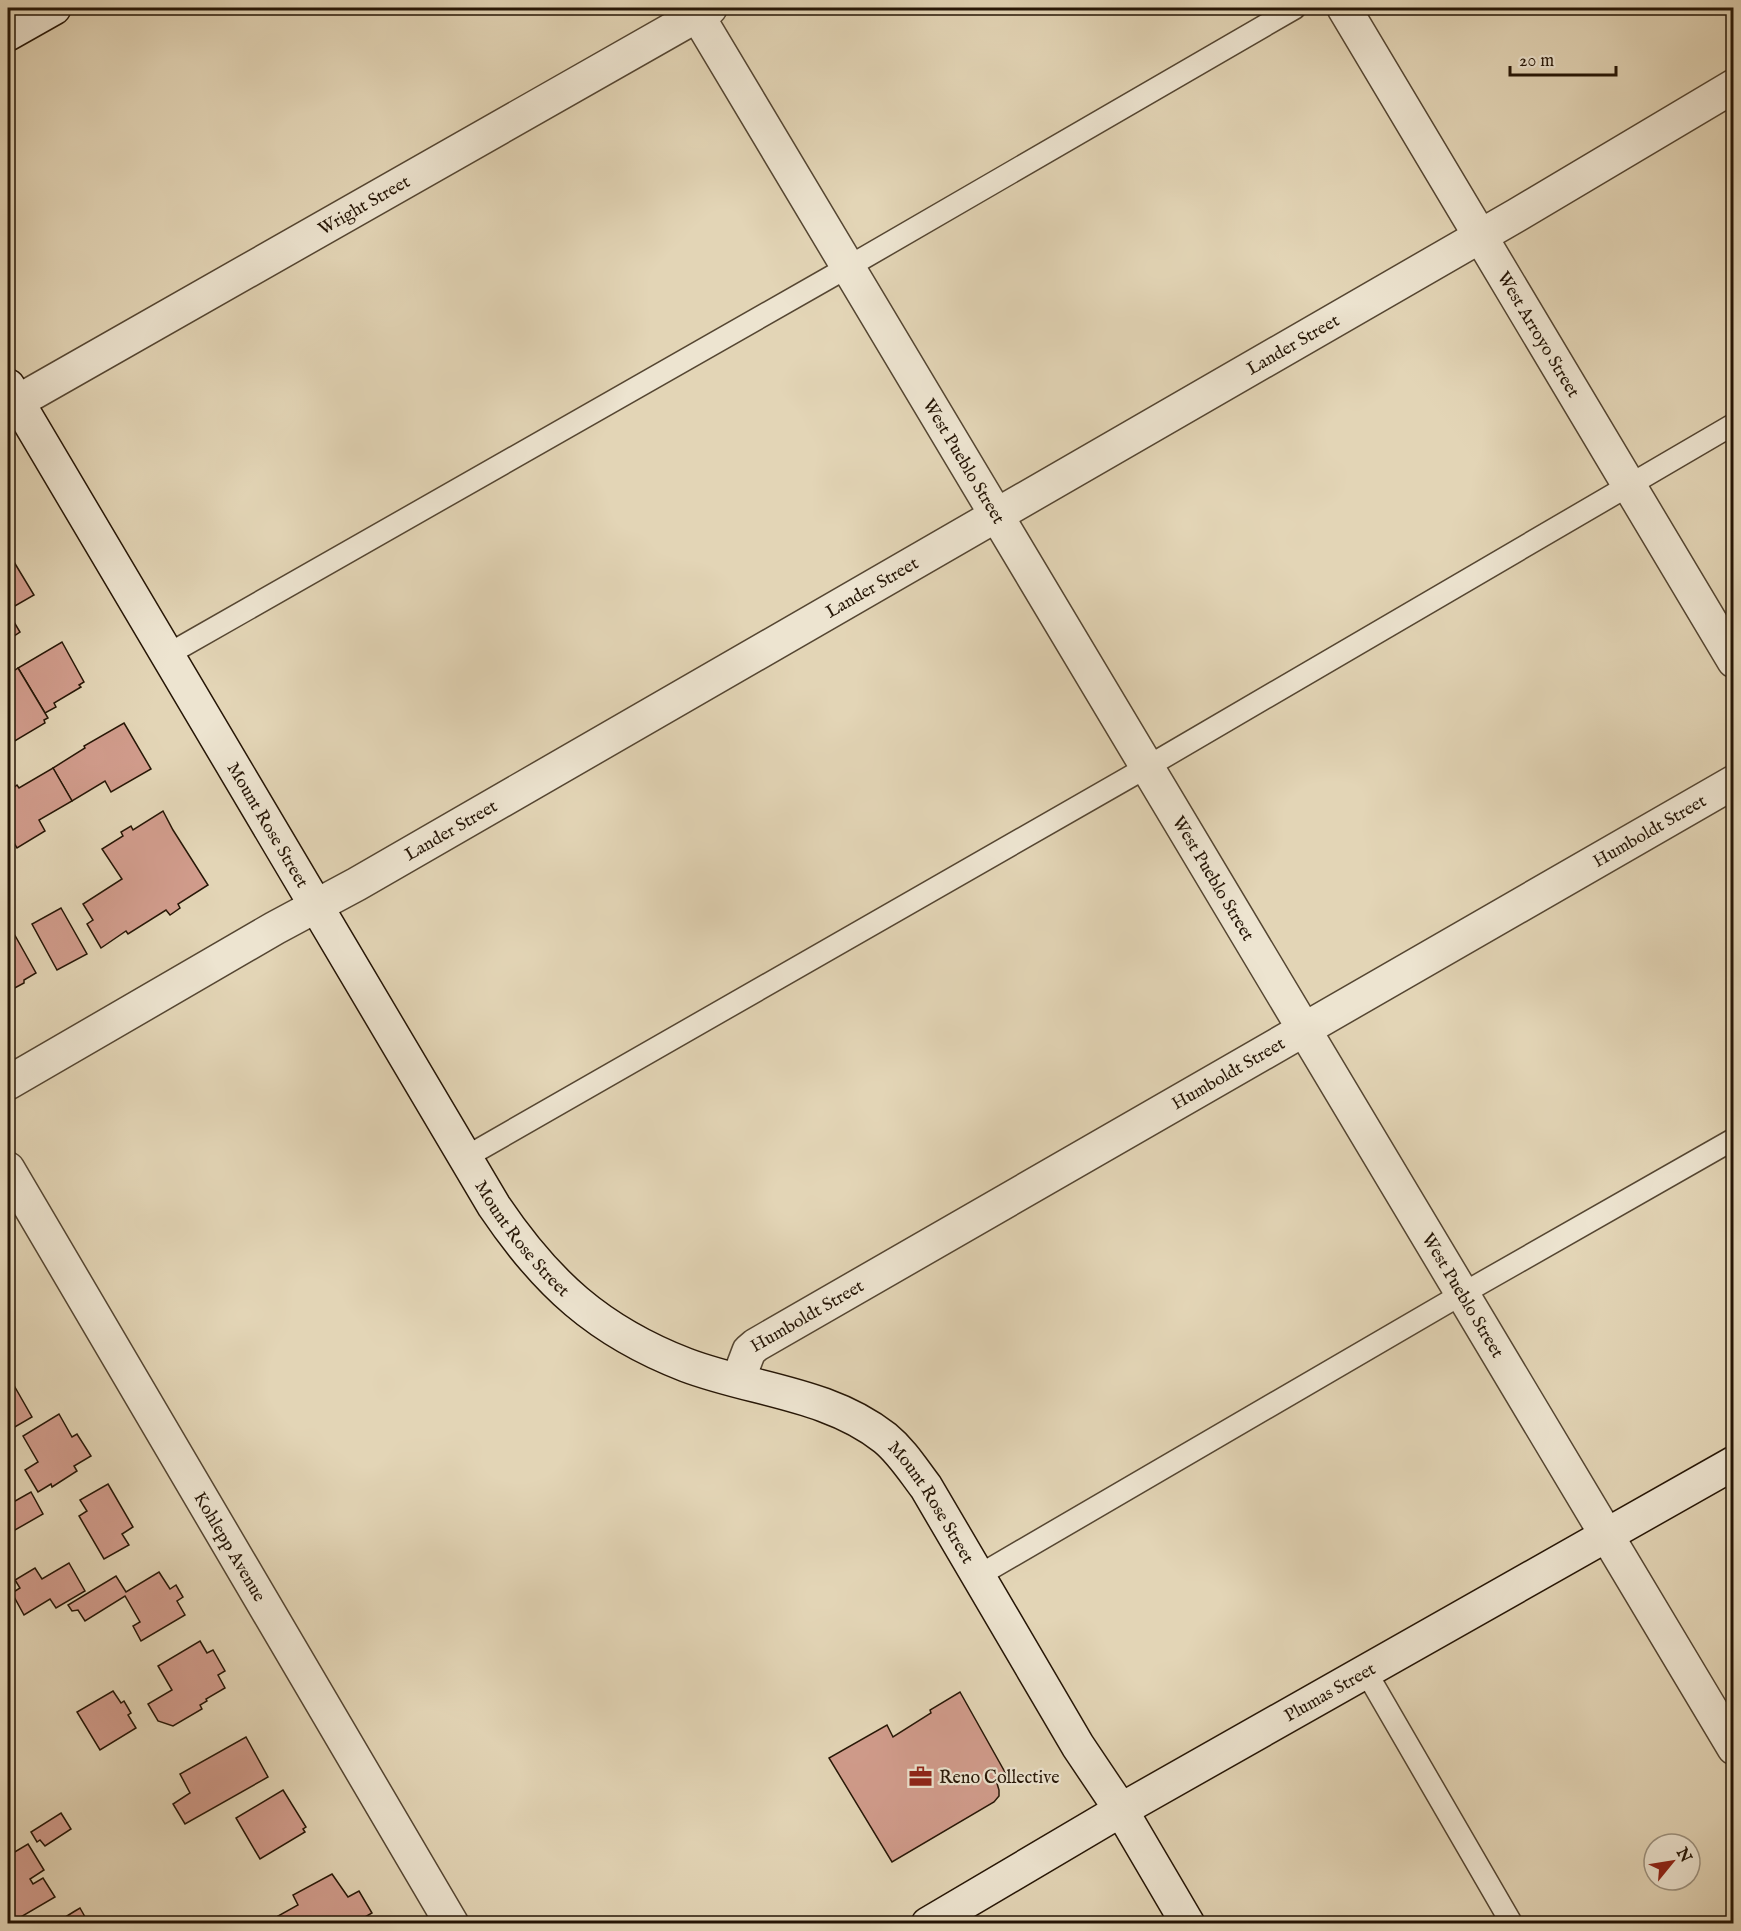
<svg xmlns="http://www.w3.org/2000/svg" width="1741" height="1931" font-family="'IM FELL English',serif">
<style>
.building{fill:#d19c8c;stroke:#261606;stroke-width:1.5}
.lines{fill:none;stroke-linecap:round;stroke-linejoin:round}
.lane-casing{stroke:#554632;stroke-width:24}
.street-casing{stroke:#554632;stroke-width:36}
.secondary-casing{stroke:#261606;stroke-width:36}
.lane{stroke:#ede4d0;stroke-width:21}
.street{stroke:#ede4d0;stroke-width:33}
.secondary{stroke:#ede4d0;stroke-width:33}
.labels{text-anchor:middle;stroke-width:4.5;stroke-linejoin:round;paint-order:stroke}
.street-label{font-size:18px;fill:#261606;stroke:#ede4d0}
.poi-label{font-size:18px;fill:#261606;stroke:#ede4d0;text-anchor:start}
</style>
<rect width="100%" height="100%" fill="#e3d5b6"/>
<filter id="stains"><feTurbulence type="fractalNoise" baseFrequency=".00333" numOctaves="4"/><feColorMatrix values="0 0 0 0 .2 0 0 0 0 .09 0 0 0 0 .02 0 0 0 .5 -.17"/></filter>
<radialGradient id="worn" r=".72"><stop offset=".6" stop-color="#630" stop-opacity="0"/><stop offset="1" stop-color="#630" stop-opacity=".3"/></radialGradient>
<g class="building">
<polygon points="11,557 34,595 8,610 8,559"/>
<polygon points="8,612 20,632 8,640"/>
<polygon points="62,642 84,682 79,685 81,687 54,703 56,707 45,713 18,668"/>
<polygon points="18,668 48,718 44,720 45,723 8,745 8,675"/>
<polygon points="124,723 151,769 111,792 105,781 72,801 53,768 85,748 84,746"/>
<polygon points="53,768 72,801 39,820 45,831 17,848 8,832 8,792 17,785 19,788"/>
<polygon points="163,811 173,830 208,885 178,904 180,908 170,915 166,910 128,934 126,931 101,948 87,924 93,920 83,904 122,879 102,849 123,836 121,832 131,826 133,830"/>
<polygon points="61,908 87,954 57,970 32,924"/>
<polygon points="8,923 36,973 24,980 24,983 11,990 10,988 8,989"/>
<polygon points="8,1375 32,1417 8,1431"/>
<polygon points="59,1414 72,1437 77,1434 91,1456 74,1466 77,1471 52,1487 51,1484 38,1492 25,1470 38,1462 23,1436"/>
<polygon points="108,1484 133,1527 122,1534 129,1545 104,1559 79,1516 87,1511 80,1500"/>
<polygon points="31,1492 43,1514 8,1534 8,1505"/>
<polygon points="69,1563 85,1591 56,1608 50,1599 24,1615 12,1593 20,1588 15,1580 35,1568 42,1579"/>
<polygon points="159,1572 170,1589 176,1585 183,1597 177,1601 185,1615 141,1641 133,1626 140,1622 125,1596 85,1621 78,1610 72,1611 68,1605 116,1576 126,1592"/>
<polygon points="200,1641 207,1653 213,1650 225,1671 218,1675 225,1688 206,1699 207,1701 200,1705 202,1709 173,1726 158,1721 148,1704 172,1690 158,1666"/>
<polygon points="113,1691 121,1703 124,1701 131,1713 128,1715 136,1728 100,1750 77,1712"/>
<polygon points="960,1692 1006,1774 996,1780 999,1790 999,1796 994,1802 892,1862 829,1758 887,1725 893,1737 931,1713 930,1710"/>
<polygon points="246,1737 268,1777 185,1824 173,1804 190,1793 180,1774"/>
<polygon points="283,1790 306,1827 303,1829 305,1832 260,1859 236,1818"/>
<polygon points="61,1813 71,1829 45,1846 40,1840 37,1842 31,1832"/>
<polygon points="28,1844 44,1870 30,1879 33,1884 43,1878 55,1897 14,1921 8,1910 8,1856"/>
<polygon points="332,1874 348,1897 359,1891 372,1913 353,1924 282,1924 278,1916 298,1905 293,1895"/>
<polygon points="80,1908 89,1924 54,1924 75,1911"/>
</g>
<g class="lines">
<defs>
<g id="lane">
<polyline points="167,655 848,267 1295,8"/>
<polyline points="466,1157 1147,767 1734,424"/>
<polyline points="978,1576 1462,1294 1734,1139"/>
<polyline points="1366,1672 1512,1924"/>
</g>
<g id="street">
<path id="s1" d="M693,8L1734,1748"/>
<path id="s2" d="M1344,8L1734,661"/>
<path id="s3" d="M17,402L710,8"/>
<path id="s4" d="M8,1083L275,928L357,884L1517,215L1734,86"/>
<path id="s5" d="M8,1169L452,1924"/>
<path id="s6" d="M738,1380L749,1351L756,1345L1734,782"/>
</g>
<g id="secondary">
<polyline points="8,34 54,8"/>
<path id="s7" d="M8,386L494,1206C546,1283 598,1331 686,1365C752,1390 828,1393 885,1438C902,1452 913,1470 926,1487L1078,1746L1121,1810L1188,1924"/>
<path id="s8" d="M928,1924L1121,1810L1734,1463"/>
</g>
</defs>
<use href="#lane" class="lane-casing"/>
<use href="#street" class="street-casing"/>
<use href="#secondary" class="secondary-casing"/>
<use href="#lane" class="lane"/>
<use href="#street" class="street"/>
<use href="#secondary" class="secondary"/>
</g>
<defs>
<symbol id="office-bare" viewBox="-9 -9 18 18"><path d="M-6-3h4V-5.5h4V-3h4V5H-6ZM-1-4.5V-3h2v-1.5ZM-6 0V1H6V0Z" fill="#8f2418" stroke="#ede4d0" stroke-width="2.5" paint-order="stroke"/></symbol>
</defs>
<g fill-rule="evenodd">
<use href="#office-bare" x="904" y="1760" width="33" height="33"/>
</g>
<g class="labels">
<g class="street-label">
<text dy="6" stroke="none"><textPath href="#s3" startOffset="399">Wright Street</textPath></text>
<text dy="6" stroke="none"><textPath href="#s2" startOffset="380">West Arroyo Street</textPath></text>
<text dy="6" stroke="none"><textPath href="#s4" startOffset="1482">Lander Street</textPath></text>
<text dy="6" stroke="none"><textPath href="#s1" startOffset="528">West Pueblo Street</textPath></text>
<text dy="6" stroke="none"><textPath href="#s4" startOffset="996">Lander Street</textPath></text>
<text dy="6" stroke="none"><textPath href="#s7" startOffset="510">Mount Rose Street</textPath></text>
<text dy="6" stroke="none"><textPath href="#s4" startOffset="510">Lander Street</textPath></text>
<text dy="6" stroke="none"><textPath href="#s6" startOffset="1071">Humboldt Street</textPath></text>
<text dy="6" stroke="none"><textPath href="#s1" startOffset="1014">West Pueblo Street</textPath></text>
<text dy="6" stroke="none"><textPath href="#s6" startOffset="585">Humboldt Street</textPath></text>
<text dy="6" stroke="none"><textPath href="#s7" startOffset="996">Mount Rose Street</textPath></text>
<text dy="6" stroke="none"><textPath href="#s1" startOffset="1500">West Pueblo Street</textPath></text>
<text dy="6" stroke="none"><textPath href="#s6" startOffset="99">Humboldt Street</textPath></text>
<text dy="6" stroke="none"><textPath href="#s7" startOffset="1500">Mount Rose Street</textPath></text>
<text dy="6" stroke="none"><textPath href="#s5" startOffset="438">Kohlepp Avenue</textPath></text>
<text dy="6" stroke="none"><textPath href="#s8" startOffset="464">Plumas Street</textPath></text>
</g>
<g class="poi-label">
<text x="939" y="1783">Reno Collective</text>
</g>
</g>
<rect width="1741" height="1931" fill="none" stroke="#e3d5b6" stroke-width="30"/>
<rect x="9" y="9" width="1723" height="1913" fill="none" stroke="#261606" stroke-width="3"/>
<rect x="15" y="15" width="1711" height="1901" fill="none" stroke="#261606" stroke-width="1.5"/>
<g transform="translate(1672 1862) rotate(60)"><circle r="28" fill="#ede4d0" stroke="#9d927f" stroke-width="1.5"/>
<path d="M0-4.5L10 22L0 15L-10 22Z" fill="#8f2418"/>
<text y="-9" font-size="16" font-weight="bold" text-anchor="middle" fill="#261606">N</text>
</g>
<path d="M1510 66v9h106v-9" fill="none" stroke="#261606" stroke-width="3"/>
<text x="1519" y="66" font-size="18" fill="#261606" stroke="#ede4d0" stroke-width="4.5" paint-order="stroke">20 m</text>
<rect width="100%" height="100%" filter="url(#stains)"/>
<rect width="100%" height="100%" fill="url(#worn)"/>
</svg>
